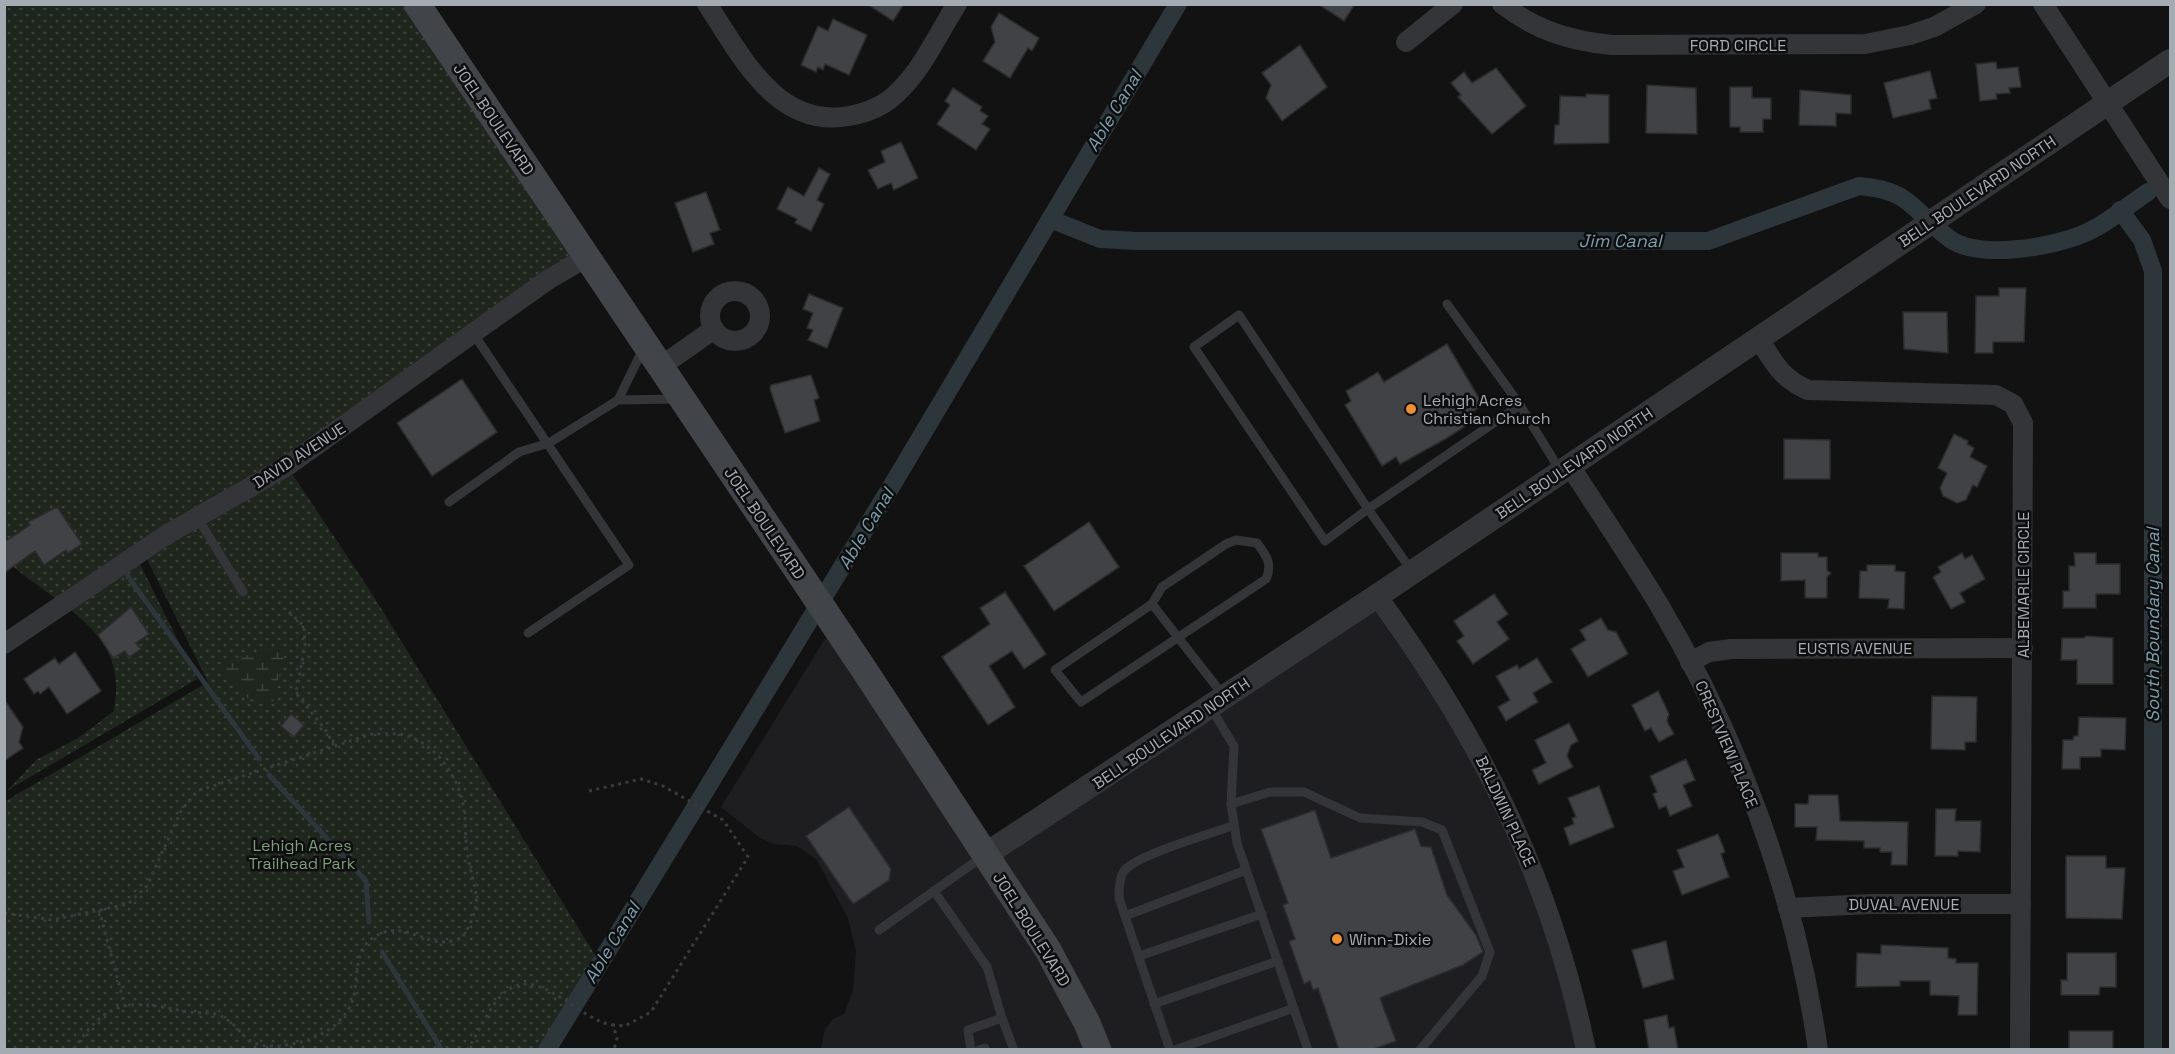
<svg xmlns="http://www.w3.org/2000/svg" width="2175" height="1054" font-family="'Space Grotesk',sans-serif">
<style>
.built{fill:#1e1e20}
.green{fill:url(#green-dots)}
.wetland{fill:url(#wetland-marsh)}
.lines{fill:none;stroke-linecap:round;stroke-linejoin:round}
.stream{stroke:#2c363b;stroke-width:5}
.canal{stroke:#2c363b;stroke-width:18}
.building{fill:#414246;stroke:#2c2c2f;stroke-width:1.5}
.path{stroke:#393c3f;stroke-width:3;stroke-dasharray:3 4.5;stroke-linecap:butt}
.service{stroke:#333538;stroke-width:9}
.minor{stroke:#333538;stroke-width:20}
.tertiary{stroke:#333538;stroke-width:24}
.secondary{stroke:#414448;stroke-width:27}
.poi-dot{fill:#eb9032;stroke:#0d0d0e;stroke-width:2}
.labels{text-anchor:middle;stroke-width:5;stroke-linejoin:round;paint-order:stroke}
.street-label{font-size:16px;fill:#a4abb3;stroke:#0d0d0e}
.poi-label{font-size:16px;fill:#a4abb3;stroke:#0d0d0e;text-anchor:start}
.park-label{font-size:16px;fill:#7e9e7b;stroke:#0d0d0e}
.water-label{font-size:18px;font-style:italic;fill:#7b9eae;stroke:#0d0d0e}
</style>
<defs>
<pattern id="green-dots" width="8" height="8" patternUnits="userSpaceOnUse" patternTransform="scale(1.5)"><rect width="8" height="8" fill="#1e261e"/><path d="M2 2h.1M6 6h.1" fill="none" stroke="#3c433c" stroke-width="1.8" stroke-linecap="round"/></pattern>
<pattern id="wetland-marsh" width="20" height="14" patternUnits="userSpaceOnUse" patternTransform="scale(1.5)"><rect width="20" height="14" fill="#1e261e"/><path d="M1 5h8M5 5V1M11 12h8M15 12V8" fill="none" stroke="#3c433c"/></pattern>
</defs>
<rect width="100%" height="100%" fill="#121213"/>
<g class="built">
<polygon points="1388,600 1511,803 1590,1049 1108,1049 998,858"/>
<polygon points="828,634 1039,955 1087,1049 821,1049 825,1029 833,1019 844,1014 853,990 856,951 848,918 816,859 797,846 774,844 760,838 721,807"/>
</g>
<g class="green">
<path d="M4,5H405L573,254L268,468L135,554L197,679L8,790L36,760L78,738L113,712C133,629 53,605 5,559Z"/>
<polygon points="287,466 369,589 600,963 547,1049 5,1049 4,802 208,682 143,551"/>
</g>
<polygon class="wetland" points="283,646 285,652 273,702 254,705 222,669 225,661"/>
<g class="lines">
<g class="stream">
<polyline points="127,575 259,759"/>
<polyline points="269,775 366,881 369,922"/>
<polyline points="382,952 442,1050"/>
</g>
<g class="canal">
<polyline points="2120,210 2142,240 2153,271 2153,1050"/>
<path d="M1050,219L1100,239L1137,241H1708L1859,186C1912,190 1912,211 1950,239C1979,260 2052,247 2083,234C2106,225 2128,205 2148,192"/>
<polyline points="547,1050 894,482 1178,4"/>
</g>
</g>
<g class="building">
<polygon points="867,4 904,4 893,21"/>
<polygon points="1318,4 1355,4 1344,21"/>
<polygon points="999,13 1039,38 1032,51 1028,48 1010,78 983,61 995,42 991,27"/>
<polygon points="833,19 867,35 849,75 825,64 823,70 818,67 816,72 801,65 818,26 828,31"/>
<polygon points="1300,45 1327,87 1282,121 1266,98 1271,85 1262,73"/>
<polygon points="1996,62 1997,69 2018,67 2021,87 2009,88 2010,93 1996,94 1997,99 1980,101 1976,64"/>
<polygon points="1496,68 1526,106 1492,134 1458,97 1461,95 1451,83 1464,72 1472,83"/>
<polygon points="1930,71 1937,98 1929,100 1931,109 1893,118 1884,83"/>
<polygon points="1647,85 1696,88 1697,134 1646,133"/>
<polygon points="1730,87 1752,87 1752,98 1771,98 1771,119 1763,119 1763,132 1740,132 1740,127 1730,127"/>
<polygon points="953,88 982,107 980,111 988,116 982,124 990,129 976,150 937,124 950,105 945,101"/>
<polygon points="1800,90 1851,95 1851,114 1836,113 1836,126 1799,125"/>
<polygon points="1586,94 1609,95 1609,143 1554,144 1555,125 1559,125 1560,96 1586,97"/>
<polygon points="901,142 918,178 894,190 891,183 878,189 868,170 885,162 881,151"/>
<polygon points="819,168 830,174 817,200 824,204 811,231 795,223 797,219 777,209 788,187 804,196"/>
<polygon points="706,192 720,230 710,233 714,244 693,252 675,203"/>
<polygon points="1999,288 2026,288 2024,342 1993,342 1993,353 1975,353 1976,296 1999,296"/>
<polygon points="809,294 843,308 827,348 808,340 813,330 807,328 813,313 803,309"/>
<polygon points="1903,312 1947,312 1948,353 1904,349"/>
<polygon points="1447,344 1483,405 1469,414 1473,421 1447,438 1400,464 1396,457 1382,466 1345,405 1351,401 1346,391 1378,372 1384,382"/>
<polygon points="811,375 819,398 814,400 820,421 785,433 770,389 771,385"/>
<polygon points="462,379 497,432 432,476 397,423"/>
<polygon points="1954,434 1968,441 1967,444 1974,448 1970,457 1987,466 1977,487 1973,485 1966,500 1957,503 1943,496 1940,488 1947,473 1938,468"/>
<polygon points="1784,439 1830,440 1830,479 1784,479"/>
<polygon points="57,507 82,544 68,553 66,550 44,565 35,551 4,573 4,542 30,525 28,522"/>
<polygon points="1089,522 1119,567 1054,611 1024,566"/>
<polygon points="1781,553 1818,553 1818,557 1827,557 1827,570 1831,573 1827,577 1827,598 1805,598 1805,580 1781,581"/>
<polygon points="1962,553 1965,559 1972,555 1985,579 1960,593 1965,602 1951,609 1933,577 1941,572 1938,567"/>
<polygon points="2074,553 2096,553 2096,564 2120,564 2120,594 2096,594 2096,608 2063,608 2063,591 2069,591 2069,566 2075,566"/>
<polygon points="1867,565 1895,565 1895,571 1905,572 1904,609 1888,608 1889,599 1859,598 1860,571 1867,571"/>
<polygon points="1005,592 1046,654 1024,669 1012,651 989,666 1015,707 988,725 942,657 990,624 980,608"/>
<polygon points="1494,594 1508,614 1497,622 1509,639 1473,664 1457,641 1464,636 1454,621"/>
<polygon points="131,607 149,634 136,643 141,649 129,657 125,651 113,658 98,635"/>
<polygon points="1601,618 1608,630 1616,632 1628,654 1588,677 1571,649 1586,640 1580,630"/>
<polygon points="2086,636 2113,638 2113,684 2077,684 2077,660 2061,660 2062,638 2084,638"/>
<polygon points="75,652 101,691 67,714 49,687 40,694 38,691 34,694 24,679 55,658 59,664"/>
<polygon points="1537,658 1552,682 1533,693 1538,702 1506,721 1498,707 1510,700 1496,676 1517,665 1519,669"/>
<polygon points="1658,691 1669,714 1667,721 1674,734 1659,742 1651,728 1645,731 1632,705"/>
<polygon points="1932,696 1977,697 1976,742 1965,742 1965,750 1931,749"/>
<polygon points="4,699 23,727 19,742 23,748 4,761"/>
<polygon points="291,714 304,725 294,737 281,726"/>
<polygon points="2079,717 2126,718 2125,750 2101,749 2101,757 2080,757 2080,769 2062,769 2063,740 2073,740 2074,736 2078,736"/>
<polygon points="1569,723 1578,741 1571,745 1567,756 1573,767 1539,784 1532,770 1546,763 1535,740"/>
<polygon points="1686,759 1695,780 1683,785 1692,806 1670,816 1666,806 1659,809 1653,794 1657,792 1650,776"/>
<polygon points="1599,786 1614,827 1570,845 1564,828 1574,824 1572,818 1576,817 1568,798"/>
<polygon points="1809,795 1838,795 1840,821 1908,822 1907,865 1891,865 1892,852 1880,852 1880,848 1864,848 1864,841 1816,840 1817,827 1795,827 1795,804 1808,804"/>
<polygon points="849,807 891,869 889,880 853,904 806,836"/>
<polygon points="1936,809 1956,809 1955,821 1981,821 1980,852 1958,851 1958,856 1935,856"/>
<polygon points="1315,810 1331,858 1415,829 1421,846 1431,847 1447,895 1476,935 1483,952 1463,965 1380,998 1396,1041 1371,1050 1339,1050 1318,988 1313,990 1310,981 1304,984 1289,941 1295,939 1283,905 1288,903 1261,829"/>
<polygon points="1718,834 1725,852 1721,854 1729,877 1682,895 1673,871 1684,867 1677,850"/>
<polygon points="2066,856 2106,856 2106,868 2125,868 2122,919 2066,918"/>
<polygon points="1666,941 1674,979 1643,988 1632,950"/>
<polygon points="1881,945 1948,948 1948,958 1956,959 1956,963 1978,963 1977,1015 1958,1015 1959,996 1930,995 1930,981 1900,981 1900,986 1856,987 1857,953 1881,954"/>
<polygon points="2067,953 2116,953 2116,987 2100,987 2099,995 2061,995 2061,980 2067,980"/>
<polygon points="1667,1015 1669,1028 1674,1027 1678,1050 1649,1050 1644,1020"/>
<rect x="2069" y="1031" width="44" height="19"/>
</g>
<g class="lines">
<g class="path">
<polyline points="289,612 304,626 305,646 296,693 327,732 334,746"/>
<polyline points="589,791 641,779 663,786 723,820 748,857 651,1012 625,1026 613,1025"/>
<polyline points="99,910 125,1006"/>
<path d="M4,913L52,920L128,904L147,886L181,811L197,791L372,734C380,734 390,733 399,734C434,739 460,778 464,810C466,823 465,837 467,851C473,892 487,898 462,938C457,939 450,942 445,942C419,942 402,920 374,937C353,950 359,975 354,995C346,1029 308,1044 276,1046C240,1048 244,1025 218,1015C207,1011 193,1014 182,1011C127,999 107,1000 73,1050"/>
<path d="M467,1050C478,1034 489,1007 502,995C536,960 578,1021 613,1025L617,1038L614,1050"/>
</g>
<g class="service">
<polyline points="1447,304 1520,405"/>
<polygon points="1239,315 1368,509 1325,541 1194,347"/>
<polyline points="473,333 629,565 528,633"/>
<polyline points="644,347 618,400 676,399"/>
<polyline points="449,502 519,452 549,443 618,400"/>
<polyline points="197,517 243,592"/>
<polyline points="1411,570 1368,509 1520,405 1561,472"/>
<path d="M1152,604L1162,587L1226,544L1236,540L1257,543C1266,555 1273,564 1266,579L1081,702L1055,670L1152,604L1223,695"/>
<polyline points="1211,708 1234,746 1231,804 1237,843 1308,1050"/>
<polyline points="1231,804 1270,792 1304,792 1360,818 1422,822 1442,830 1490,952 1482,976 1420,1050"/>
<polyline points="934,891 987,967 1002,1018 968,1030 971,1050"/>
<polyline points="1125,916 1246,870"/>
<polyline points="879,930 982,857"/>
<polyline points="1139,956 1262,914"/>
<polyline points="1154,1004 1278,961"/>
<polyline points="1002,1018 1014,1050"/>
<polyline points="979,1050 985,1048"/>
<path d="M1170,1050L1119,898C1119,890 1119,878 1124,871C1136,855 1210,834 1232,826"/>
<polyline points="1175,1050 1294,1008"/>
</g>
<g class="minor">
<path d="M707,4C741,55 776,129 849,116C868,113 888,104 901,89C924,66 939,32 957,4"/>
<path d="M1502,4C1535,30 1570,41 1612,45L1865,44L1910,35L1934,27L1976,4"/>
<polyline points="2043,4 2170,199"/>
<polyline points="1406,42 1453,4"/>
<circle cx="735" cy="316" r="25"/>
<path d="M1759,339C1774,363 1781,378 1808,390L1996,395L2013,404L2023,423L2020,1050"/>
<polyline points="660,367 714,329"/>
<path d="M1570,466C1599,511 1630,557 1658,603C1738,738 1796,894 1818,1050"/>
<path d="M1377,596C1481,739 1550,876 1586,1050"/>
<polyline points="4,644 166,535 287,466 549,279 587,257"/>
<polyline points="1690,662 1709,652 1731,649 2023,648"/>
<polyline points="1788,908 1871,904 2021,904"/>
</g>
<polyline class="tertiary" points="985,855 1377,596 2170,61"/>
<polyline class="secondary" points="417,4 863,668 1048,950 1087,1023 1098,1050"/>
</g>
<g class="poi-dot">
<circle cx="1411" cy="409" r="6"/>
<circle cx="1337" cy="939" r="6"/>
</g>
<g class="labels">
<g class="street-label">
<text x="1738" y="51">FORD CIRCLE</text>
<text transform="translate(494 119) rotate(56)" y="6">JOEL BOULEVARD</text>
<text transform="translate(1977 191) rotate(-34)" y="6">BELL BOULEVARD NORTH</text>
<text transform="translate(299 455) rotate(-33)" y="6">DAVID AVENUE</text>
<text transform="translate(1574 463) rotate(-34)" y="6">BELL BOULEVARD NORTH</text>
<text transform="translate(765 523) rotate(56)" y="6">JOEL BOULEVARD</text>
<text transform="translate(2023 585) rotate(-90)" y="6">ALBEMARLE CIRCLE</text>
<text x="1855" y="654">EUSTIS AVENUE</text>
<text transform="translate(1171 733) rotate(-34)" y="6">BELL BOULEVARD NORTH</text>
<text transform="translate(1727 744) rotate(67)" y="6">CRESTVIEW PLACE</text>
<text transform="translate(1506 811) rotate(65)" y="6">BALDWIN PLACE</text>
<text x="1904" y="910">DUVAL AVENUE</text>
<text transform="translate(1032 929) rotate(58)" y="6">JOEL BOULEVARD</text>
</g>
<g class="poi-label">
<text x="1423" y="406">Lehigh Acres<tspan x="1423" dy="18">Christian Church</tspan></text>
<text x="1349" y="945">Winn-Dixie</text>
</g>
<g class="park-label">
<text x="302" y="851">Lehigh Acres<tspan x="302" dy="18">Trailhead Park</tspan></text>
</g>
<g class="water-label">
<text transform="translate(1114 111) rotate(-59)" y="6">Able Canal</text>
<text x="1620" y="247">Jim Canal</text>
<text transform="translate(866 529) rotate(-59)" y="6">Able Canal</text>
<text transform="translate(2153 625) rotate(-90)" y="6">South Boundary Canal</text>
<text transform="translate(612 943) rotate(-59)" y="6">Able Canal</text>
</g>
</g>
<rect width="2175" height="1054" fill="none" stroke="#a4abb3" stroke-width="12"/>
</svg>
